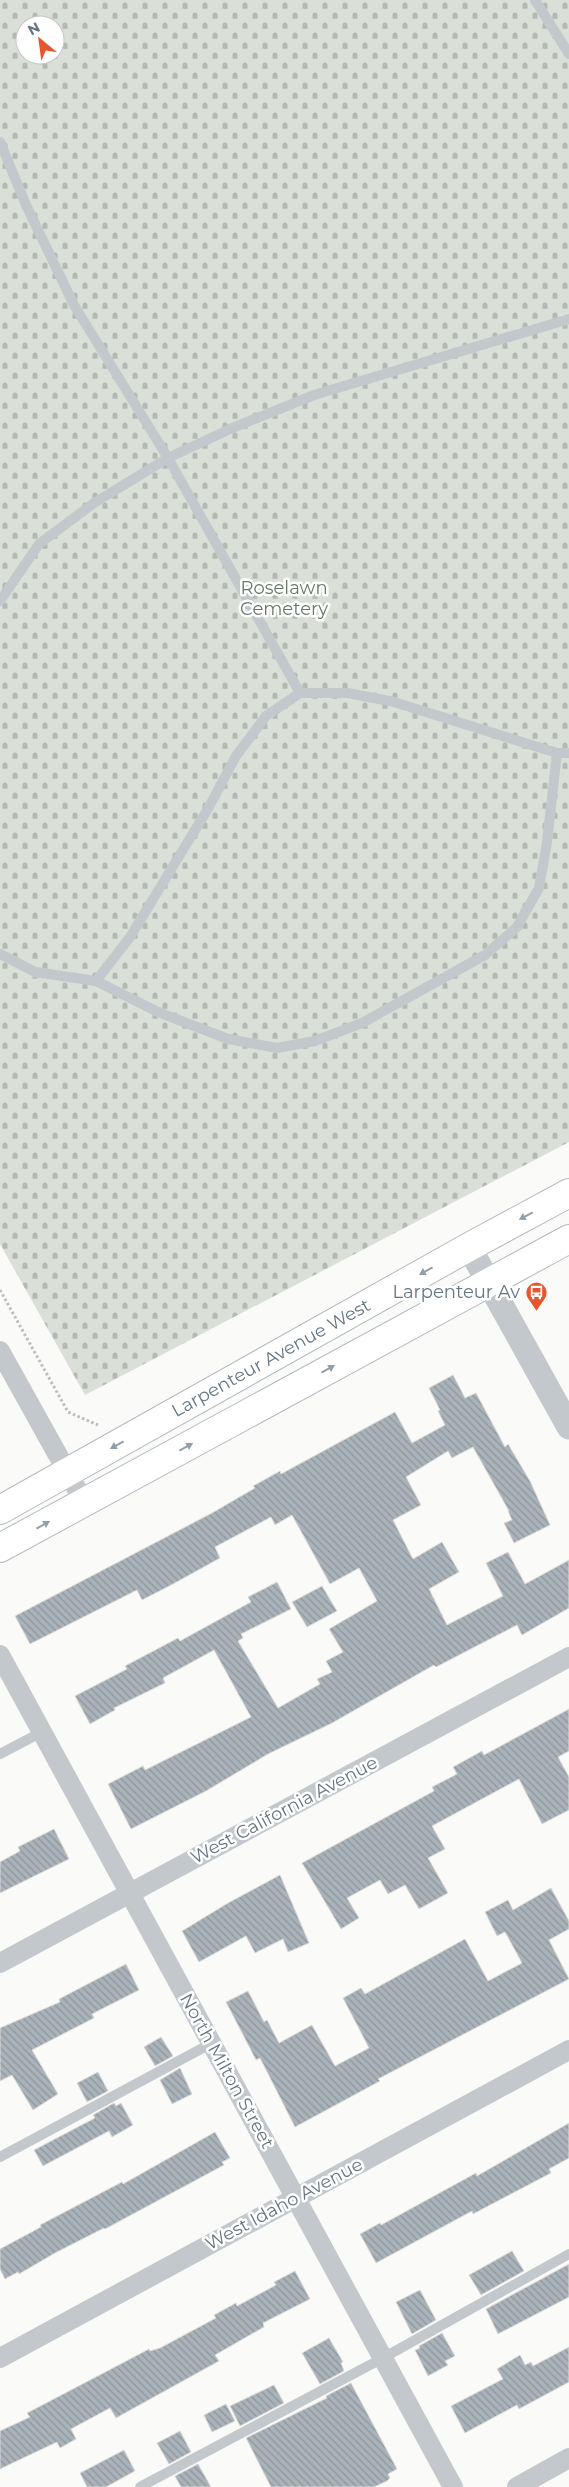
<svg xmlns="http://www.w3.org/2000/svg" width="569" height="2487" font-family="Montserrat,sans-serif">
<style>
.cemetery{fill:url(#cemetery-stones);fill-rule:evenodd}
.building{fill:url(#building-back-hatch);stroke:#dcdcda}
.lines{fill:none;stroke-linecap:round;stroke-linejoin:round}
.secondary-casing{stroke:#b3babf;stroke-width:30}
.path{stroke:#bbbfc2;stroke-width:3;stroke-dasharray:2.5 2.5;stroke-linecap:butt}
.service{stroke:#c3c8cc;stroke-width:10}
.minor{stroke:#c3c8cc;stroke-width:20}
.tertiary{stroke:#c3c8cc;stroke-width:25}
.secondary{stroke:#fff;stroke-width:28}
.oneway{fill:#939fa8}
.labels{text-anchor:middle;stroke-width:5;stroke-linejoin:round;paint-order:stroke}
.park-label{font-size:18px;fill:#687a64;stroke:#fff}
.poi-label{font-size:18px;fill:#657683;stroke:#fff;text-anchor:end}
.street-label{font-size:18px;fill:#657683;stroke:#fff}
</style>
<defs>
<pattern id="cemetery-stones" width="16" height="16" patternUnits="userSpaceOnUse" patternTransform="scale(1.25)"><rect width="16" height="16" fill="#dadfd7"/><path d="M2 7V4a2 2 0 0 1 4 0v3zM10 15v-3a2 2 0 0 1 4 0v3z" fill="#b4b9b4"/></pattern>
<pattern id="building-back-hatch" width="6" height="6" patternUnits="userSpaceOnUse" patternTransform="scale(1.25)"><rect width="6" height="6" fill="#aab3b9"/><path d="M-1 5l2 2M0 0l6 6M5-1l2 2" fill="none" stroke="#8e969c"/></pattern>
</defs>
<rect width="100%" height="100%" fill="#fafaf8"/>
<path class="cemetery" d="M0,0H569V1142L85,1395L0,1244ZM25,25H55V55H25Z"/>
<g class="building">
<polygon points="453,1375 465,1398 476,1393 505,1447 508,1444 530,1481 550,1525 514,1543 504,1523 512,1520 508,1511 509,1511 473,1447 452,1458 448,1451 406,1477 421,1505 393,1520 413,1559 442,1542 459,1572 429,1589 447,1625 503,1596 486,1563 508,1552 525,1584 569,1560 569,1608 522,1635 517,1625 436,1667 434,1665 332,1723 268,1754 206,1791 131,1829 108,1784 143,1766 145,1770 251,1717 214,1650 163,1678 165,1683 114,1708 115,1710 90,1724 75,1696 127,1669 125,1666 178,1638 180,1641 251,1602 248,1597 277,1582 291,1609 241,1634 243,1638 238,1641 278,1708 320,1684 317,1679 332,1672 326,1661 343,1652 329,1629 377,1601 359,1568 330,1584 292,1515 275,1525 271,1517 215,1547 220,1558 173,1584 142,1600 137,1590 30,1644 15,1616 212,1513 255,1488 253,1486 280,1471 281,1474 395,1412 412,1443 445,1425 438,1411 440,1410 429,1388"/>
<polygon points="322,1586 337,1611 307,1627 292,1602"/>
<polygon points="569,1709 569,1751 558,1757 569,1777 569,1810 542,1824 519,1779 432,1826 445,1849 428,1858 448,1893 419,1909 405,1885 388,1894 380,1880 347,1898 359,1918 341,1929 302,1863 434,1791 432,1787 457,1774 453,1767 482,1751 484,1755"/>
<polygon points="54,1829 69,1859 0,1893 0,1862 20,1851 18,1847"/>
<polygon points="280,1875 309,1943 288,1952 283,1939 255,1953 246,1936 199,1962 182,1931 228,1903"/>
<polygon points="551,1888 569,1921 569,1929 549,1940 569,1979 378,2079 380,2081 295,2127 260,2058 256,2060 226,2002 248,1991 264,2022 267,2020 279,2043 312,2025 335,2066 369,2048 343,1998 361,1988 365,1994 465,1939 488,1981 522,1963 505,1932 497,1936 485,1912 508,1900 513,1910"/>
<polygon points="126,1964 139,1990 92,2014 94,2018 32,2050 58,2094 33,2110 12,2075 0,2081 0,2028 60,2002 59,1999"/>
<polygon points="161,2037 173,2056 155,2066 144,2047"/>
<polygon points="180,2068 192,2094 172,2104 160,2080"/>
<polygon points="98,2072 108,2091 87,2102 77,2083"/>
<polygon points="114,2103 116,2106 121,2103 133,2125 112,2137 109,2131 43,2166 34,2150 95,2118 93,2115"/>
<polygon points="569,2123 569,2158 549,2169 551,2173 473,2214 472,2211 376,2263 360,2234 380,2223 381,2225 392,2219 476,2173 477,2176"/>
<polygon points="215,2132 230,2158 222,2162 224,2165 105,2229 104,2228 55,2253 19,2274 18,2272 5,2279 0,2269 0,2249 41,2227 40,2225 122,2182 123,2184"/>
<polygon points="512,2251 524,2271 481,2295 469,2275"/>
<polygon points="569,2264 569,2297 498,2334 486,2309"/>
<polygon points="295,2271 310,2299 263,2323 264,2327 215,2355 219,2361 116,2418 110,2408 71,2429 76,2439 60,2448 57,2442 0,2469 0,2431 30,2417 27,2413 94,2378 149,2349 150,2351 160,2348 216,2318 214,2315 236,2303 237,2306 276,2285 274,2282"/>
<polygon points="420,2290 436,2320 412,2334 396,2302"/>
<polygon points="442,2333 455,2356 445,2361 448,2365 428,2376 415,2350 420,2348 419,2346"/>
<polygon points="329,2338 343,2362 341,2363 344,2371 320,2384 302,2353"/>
<polygon points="569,2347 569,2382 519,2409 517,2405 465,2433 451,2406 503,2379 497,2369 520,2355 525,2365 531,2362 533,2366"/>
<polygon points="351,2383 397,2469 388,2474 390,2478 387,2481 374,2487 271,2487 246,2438 327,2398 326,2396"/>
<polygon points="274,2385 284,2403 240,2426 230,2406"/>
<polygon points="226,2404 235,2421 212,2432 204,2415"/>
<polygon points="180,2431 191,2452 169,2464 157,2443"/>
<polygon points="124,2450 135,2471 106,2487 87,2487 80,2473"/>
<polygon points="198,2464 211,2487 181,2487 175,2476"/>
</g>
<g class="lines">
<defs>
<g id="secondary">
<polyline points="0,1510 469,1247 569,1193"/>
<polyline points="0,1548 569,1239"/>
</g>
</defs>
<use href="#secondary" class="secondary-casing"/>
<polyline class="path" points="0,1290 68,1412 98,1425"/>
<g class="service">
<polyline points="535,0 569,54"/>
<polyline points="0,142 26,205 74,305 168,458 300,693"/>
<polyline points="0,601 39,544 94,503 168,458 230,429 314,395 569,319"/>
<polyline points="0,954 35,972 96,981 158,1012 228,1039 277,1048 315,1041 362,1023 485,955 517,927 539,888 547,842 557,753"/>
<polyline points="96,981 130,937 209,807 236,756 266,716 300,693 348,693 394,702 557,753 569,753"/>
<polyline points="0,1754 42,1732"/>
<polyline points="0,2157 212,2043"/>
<polyline points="140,2487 383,2358 569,2254"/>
</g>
<g class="minor">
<polyline points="0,1351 84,1502"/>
<polyline points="0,1655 453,2487"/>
<polyline points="0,1963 569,1657"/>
<polyline points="0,2358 569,2050"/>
<polyline points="517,2487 569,2458"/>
</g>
<polyline class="tertiary" points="469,1247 569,1427"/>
<use href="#secondary" class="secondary"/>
</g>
<defs><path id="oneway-solid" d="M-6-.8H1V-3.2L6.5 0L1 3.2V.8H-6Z" transform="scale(1.25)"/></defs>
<g class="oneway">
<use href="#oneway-solid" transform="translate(526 1216) rotate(152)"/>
<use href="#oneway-solid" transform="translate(426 1271) rotate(151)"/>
<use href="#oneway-solid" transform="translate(328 1369) rotate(-29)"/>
<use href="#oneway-solid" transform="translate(117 1445) rotate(151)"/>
<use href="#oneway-solid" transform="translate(186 1447) rotate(-29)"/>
<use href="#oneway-solid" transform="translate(43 1525) rotate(-29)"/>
</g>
<defs>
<symbol id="bus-pin" viewBox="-11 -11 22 30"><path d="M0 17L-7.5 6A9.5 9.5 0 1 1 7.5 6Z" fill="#e4572e" stroke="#fff"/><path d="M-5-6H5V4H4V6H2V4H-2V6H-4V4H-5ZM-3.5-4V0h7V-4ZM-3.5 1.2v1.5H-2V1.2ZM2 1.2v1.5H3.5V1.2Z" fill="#fff"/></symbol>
</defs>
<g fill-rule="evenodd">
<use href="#bus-pin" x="524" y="1280" width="25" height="34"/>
</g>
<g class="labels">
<g class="park-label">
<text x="284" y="594">Roselawn<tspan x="284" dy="21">Cemetery</tspan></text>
</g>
<g class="poi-label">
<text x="520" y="1298">Larpenteur Av</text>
</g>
<g class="street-label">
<text transform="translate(271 1358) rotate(-29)" y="6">Larpenteur Avenue West</text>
<text transform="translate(284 1810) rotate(-28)" y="6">West California Avenue</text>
<text transform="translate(227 2071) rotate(61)" y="6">North Milton Street</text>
<text transform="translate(284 2204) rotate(-28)" y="6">West Idaho Avenue</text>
</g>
</g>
<g transform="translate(40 40) rotate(331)"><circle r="24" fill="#ffffff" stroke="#c1c8cd"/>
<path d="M0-4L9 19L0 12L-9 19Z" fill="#e4572e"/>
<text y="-8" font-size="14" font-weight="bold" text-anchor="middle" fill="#657683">N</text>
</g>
</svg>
